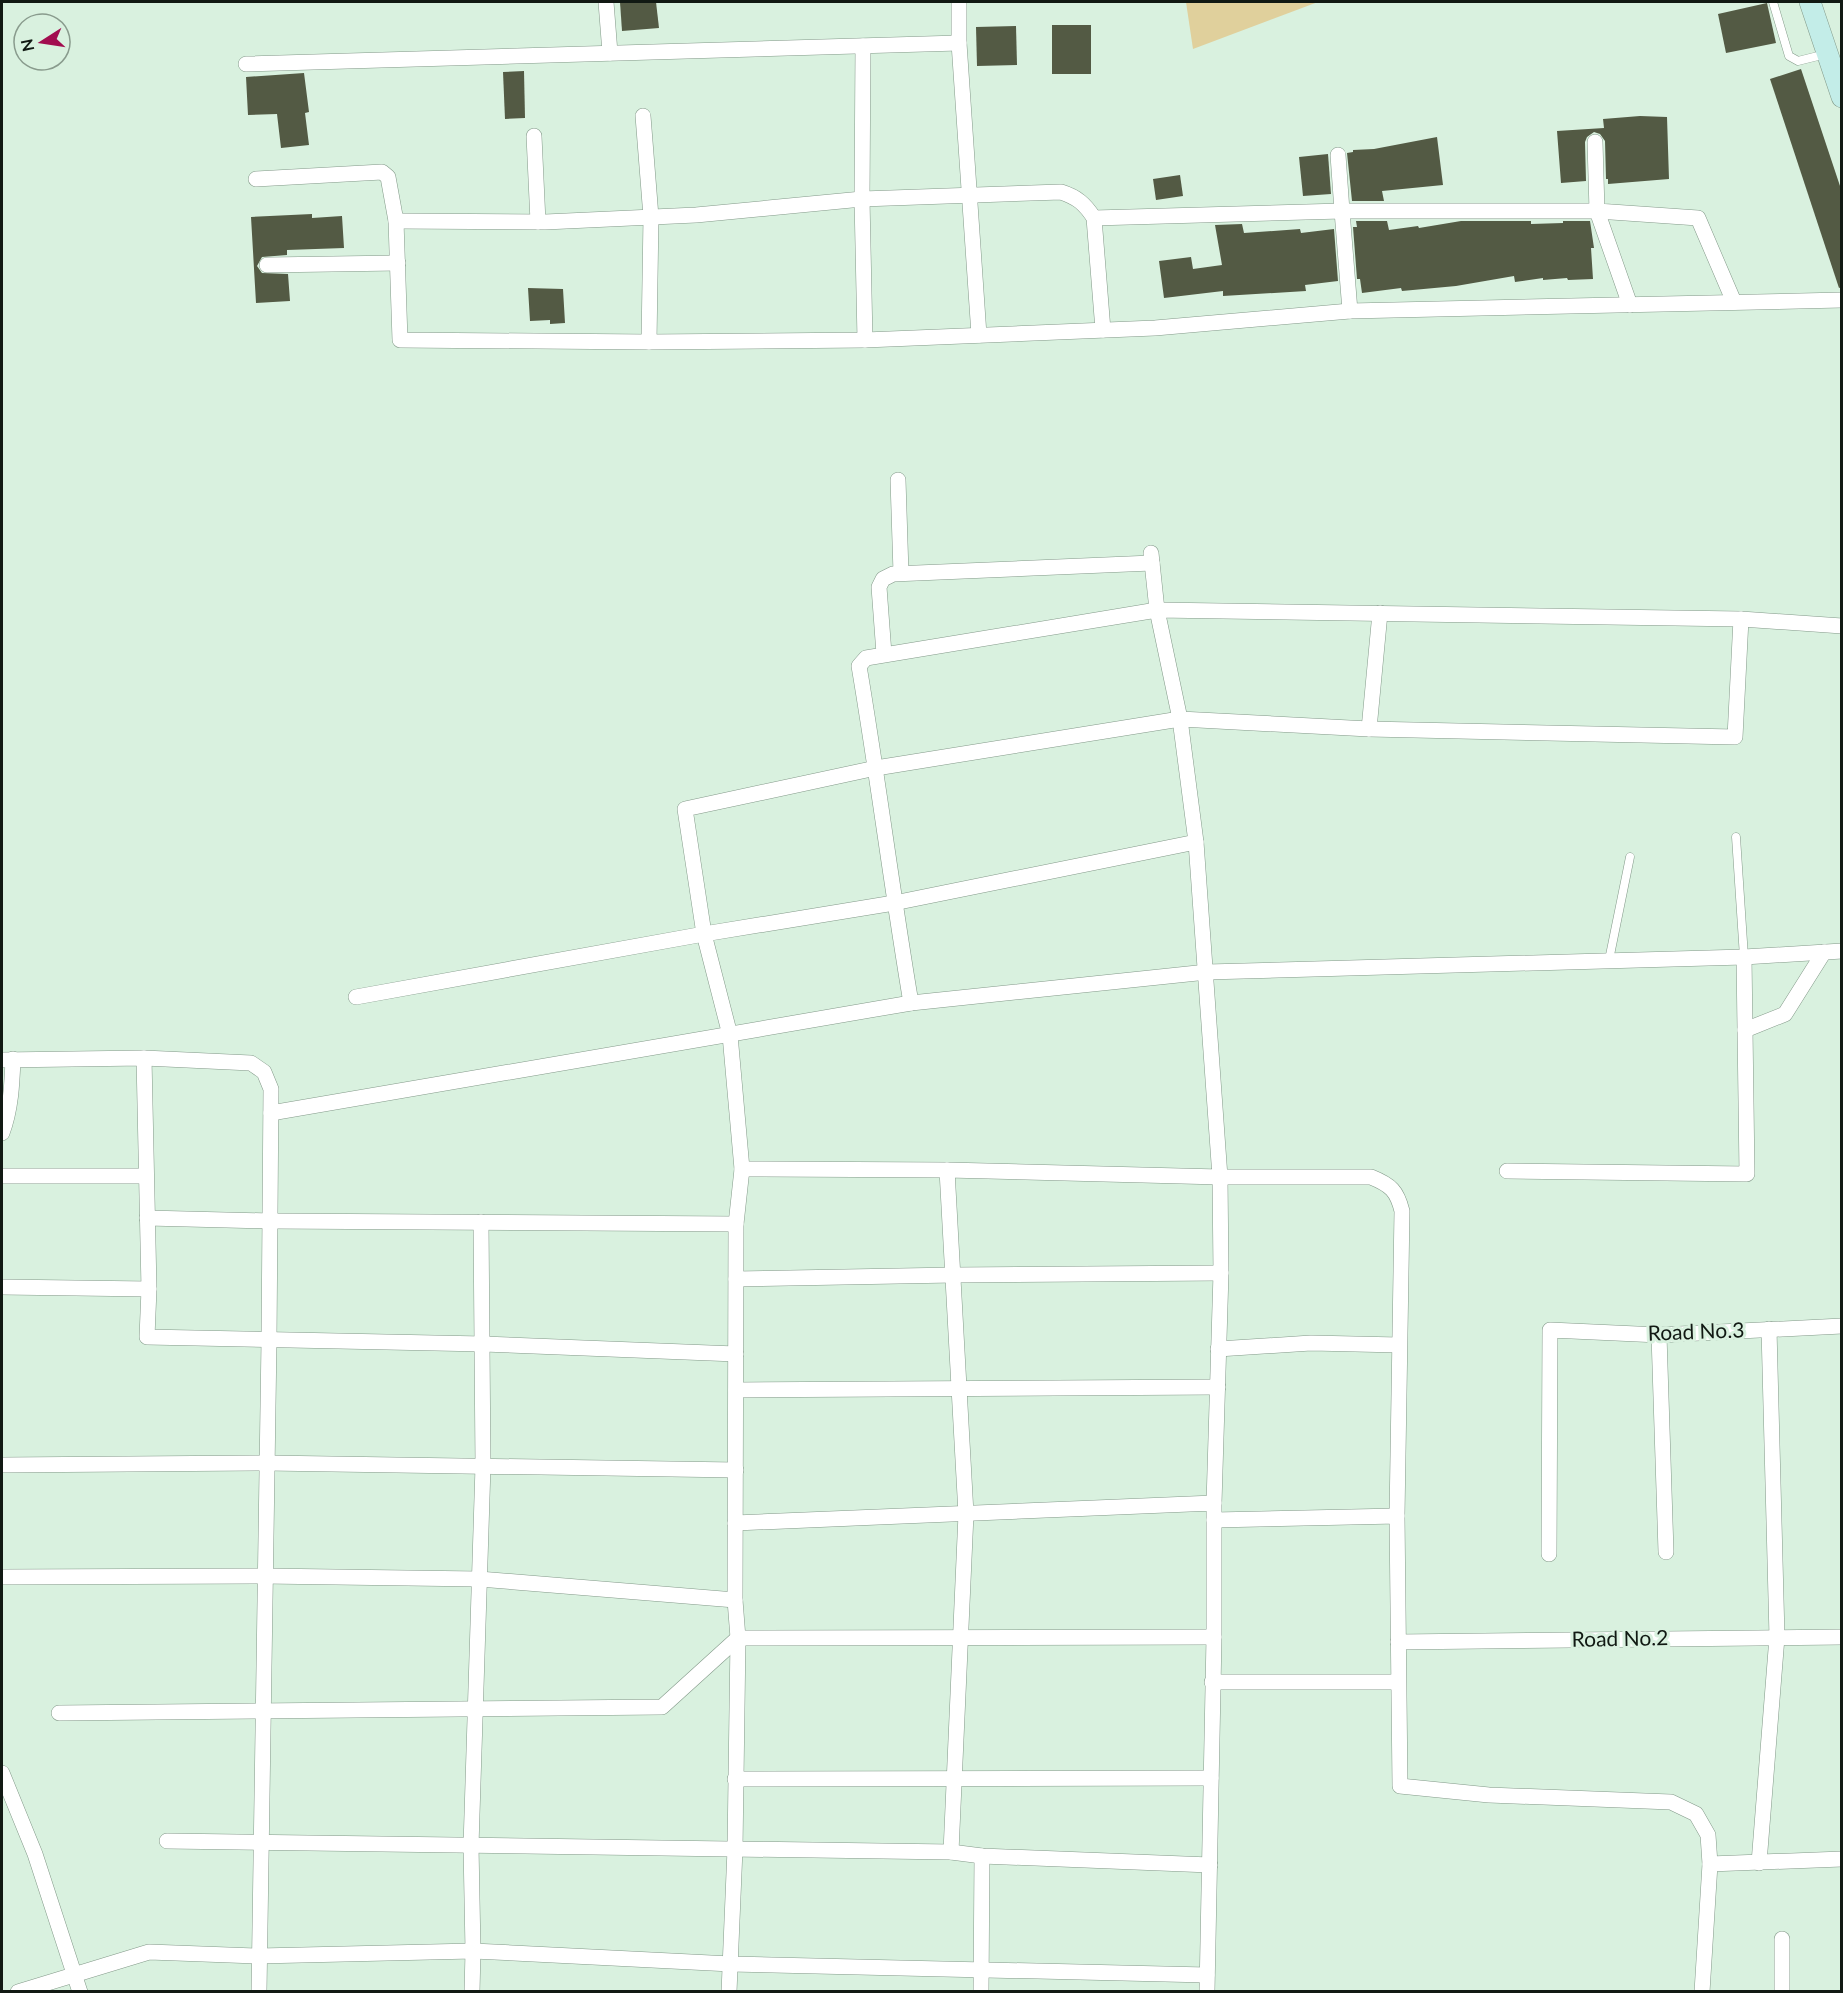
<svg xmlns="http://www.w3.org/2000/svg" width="1843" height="1993" font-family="Lato,sans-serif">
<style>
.green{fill:#e0d09c}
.building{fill:#535a44}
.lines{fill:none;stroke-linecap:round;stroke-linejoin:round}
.lane-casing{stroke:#839989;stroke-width:9}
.street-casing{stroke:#839989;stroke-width:16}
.secondary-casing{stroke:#839989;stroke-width:22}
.lane{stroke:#fff;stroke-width:8}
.street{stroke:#fff;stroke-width:15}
.secondary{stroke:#c3ede8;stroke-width:21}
.labels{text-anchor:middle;stroke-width:6;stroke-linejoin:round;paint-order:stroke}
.street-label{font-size:21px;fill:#111913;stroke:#d9f1df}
</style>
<rect width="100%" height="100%" fill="#d9f1df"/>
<polygon class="green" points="1186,2 1318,2 1193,49"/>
<g class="building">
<polygon points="620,2 656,2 659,28 622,31"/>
<polygon points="1767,3 1776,43 1726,53 1718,14"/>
<rect x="1052" y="25" width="39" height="49"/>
<polygon points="1016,26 1017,65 977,66 976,27"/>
<polygon points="1801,69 1842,192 1842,287 1839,288 1770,79"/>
<polygon points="524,71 525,118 505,119 503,72"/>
<polygon points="304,73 309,112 305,113 309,145 281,148 277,114 248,115 246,77"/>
<polygon points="1640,116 1667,117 1669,179 1608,184 1608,179 1606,179 1605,141 1600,134 1594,132 1587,137 1585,142 1586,181 1561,183 1557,131 1604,128 1603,119"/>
<polygon points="1437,137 1443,185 1382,191 1384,201 1352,201 1347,153 1353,152 1353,150 1374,149"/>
<polygon points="1328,154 1331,194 1303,196 1299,157"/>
<polygon points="1180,175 1183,196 1156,200 1153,179"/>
<polygon points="312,214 312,218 342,216 344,248 287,250 287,255 262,257 257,266 262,273 288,274 290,301 256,303 251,217"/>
<polygon points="1356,221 1387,221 1389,230 1418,226 1419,228 1461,221 1531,221 1531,224 1563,223 1563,221 1590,221 1594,248 1591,248 1593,279 1568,280 1567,278 1543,280 1543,278 1515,282 1514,276 1456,286 1402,291 1401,288 1362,293 1360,279 1357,279 1353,227 1357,227"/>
<polygon points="1242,224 1244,233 1300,229 1301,233 1334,229 1338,281 1305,285 1306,291 1223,296 1223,291 1164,298 1159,261 1191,257 1193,269 1222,265 1215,225"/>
<polygon points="528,288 563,289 565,323 550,324 550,320 530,321"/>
</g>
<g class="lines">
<defs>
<g id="lane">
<polyline points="1773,2 1789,56 1798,61 1826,54"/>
<polyline points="1736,837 1744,957"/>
<polyline points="1609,960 1630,857"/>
</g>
<g id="street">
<polyline points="606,2 610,53"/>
<polyline points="959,2 959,43 979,335"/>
<polyline points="863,46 862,199 865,340"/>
<polyline points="246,64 959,43"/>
<polyline points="643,116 651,217 649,342"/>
<polyline points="534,136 538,222"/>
<polyline points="1595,142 1597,211 1698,218 1734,302"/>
<polyline points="1338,155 1342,211 1597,211 1630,305"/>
<polyline points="256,179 382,172 388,177 396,221 400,340 649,342 865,340 1155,328 1350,311 1842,300"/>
<polyline points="1094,218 1342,211 1350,311"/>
<path d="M396,221L545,222L696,215L862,199L1061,192C1077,197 1085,204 1094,218L1103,330"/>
<polyline points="267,265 398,263"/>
<polyline points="898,480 901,573"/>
<polyline points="884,654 879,587 883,579 893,574 1152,563"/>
<polyline points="1369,729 1380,613"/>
<polyline points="356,997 704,934 894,903 1196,842"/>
<path d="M911,1003C892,891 878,778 859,666L866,658L1157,610L1741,619L1842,626"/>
<polyline points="1745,1030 1785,1014 1824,952"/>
<polyline points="144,1058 149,1289 147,1337 483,1344 736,1354"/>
<polyline points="2,1060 144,1058 251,1063 264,1072 271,1089 269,1341 259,1992"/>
<polyline points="271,1113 911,1003 1207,972 1744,957 1842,951"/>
<path d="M2,1133C11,1109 12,1084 13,1059"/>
<polyline points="742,1169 947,1170"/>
<polyline points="1507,1171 1747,1174 1744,957"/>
<polyline points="2,1176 146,1176"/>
<polyline points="147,1218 270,1221 736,1224"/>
<polyline points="736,1279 954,1275 1221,1273"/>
<polyline points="2,1287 149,1289"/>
<polyline points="1659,1335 1666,1552"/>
<polyline points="1218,1349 1311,1343 1399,1345"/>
<polyline points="736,1390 1218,1387"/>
<polyline points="2,1465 267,1463 736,1470"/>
<path d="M1214,1503L1221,1273L1220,1177H1371C1391,1185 1397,1191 1402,1211L1397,1516"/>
<polyline points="1214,1520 1397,1516 1400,1786 1489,1795 1671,1802 1696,1814 1708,1835 1710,1864 1702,1992"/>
<polyline points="735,1523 1214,1503 1214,1637 1207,1992"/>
<polyline points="1549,1554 1550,1330 1659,1335 1842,1326"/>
<polyline points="2,1577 264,1576 479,1579 735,1600"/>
<polyline points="1398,1642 1842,1637"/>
<polyline points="1212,1682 1398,1682"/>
<polyline points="59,1713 662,1707 738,1638 1214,1637"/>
<polyline points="2,1773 35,1854 80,1992"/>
<polyline points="735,1779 1211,1778"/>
<polyline points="167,1841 951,1852 982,1856 1210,1865"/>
<polyline points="951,1852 966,1514 947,1170 1220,1177 1196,842 1180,719 1157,610 1151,553"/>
<polyline points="1759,1863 1777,1637 1769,1329"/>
<polyline points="1710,1864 1842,1859"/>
<polyline points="18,1992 149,1952 259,1956 473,1951 731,1964 1207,1975"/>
<polyline points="472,1992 473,1951 471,1846 483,1466 481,1222"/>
<polyline points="729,1992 735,1849 738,1638 735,1600 736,1224 742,1169 730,1035 704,934 685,809 876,768 1180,719 1369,729 1735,737 1741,619"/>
<polyline points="981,1992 982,1856"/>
<polyline points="1782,1992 1782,1939"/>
</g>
<polyline id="secondary" points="1810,2 1842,97"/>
</defs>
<use href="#lane" class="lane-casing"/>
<use href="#street" class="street-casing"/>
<use href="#secondary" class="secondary-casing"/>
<use href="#lane" class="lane"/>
<use href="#street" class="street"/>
<use href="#secondary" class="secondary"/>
</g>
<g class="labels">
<g class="street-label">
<text transform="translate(1696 1332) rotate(-2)" y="7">Road No.3</text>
<text transform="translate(1620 1639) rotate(-1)" y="7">Road No.2</text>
</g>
</g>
<rect width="1843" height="1993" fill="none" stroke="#111913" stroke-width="6"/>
<g transform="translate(42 42) rotate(258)"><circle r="28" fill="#d9f1df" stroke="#899b8d" stroke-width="1.5"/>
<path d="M0-4.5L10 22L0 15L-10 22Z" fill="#a20d4f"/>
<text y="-9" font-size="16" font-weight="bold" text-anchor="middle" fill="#111913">N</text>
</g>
</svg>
